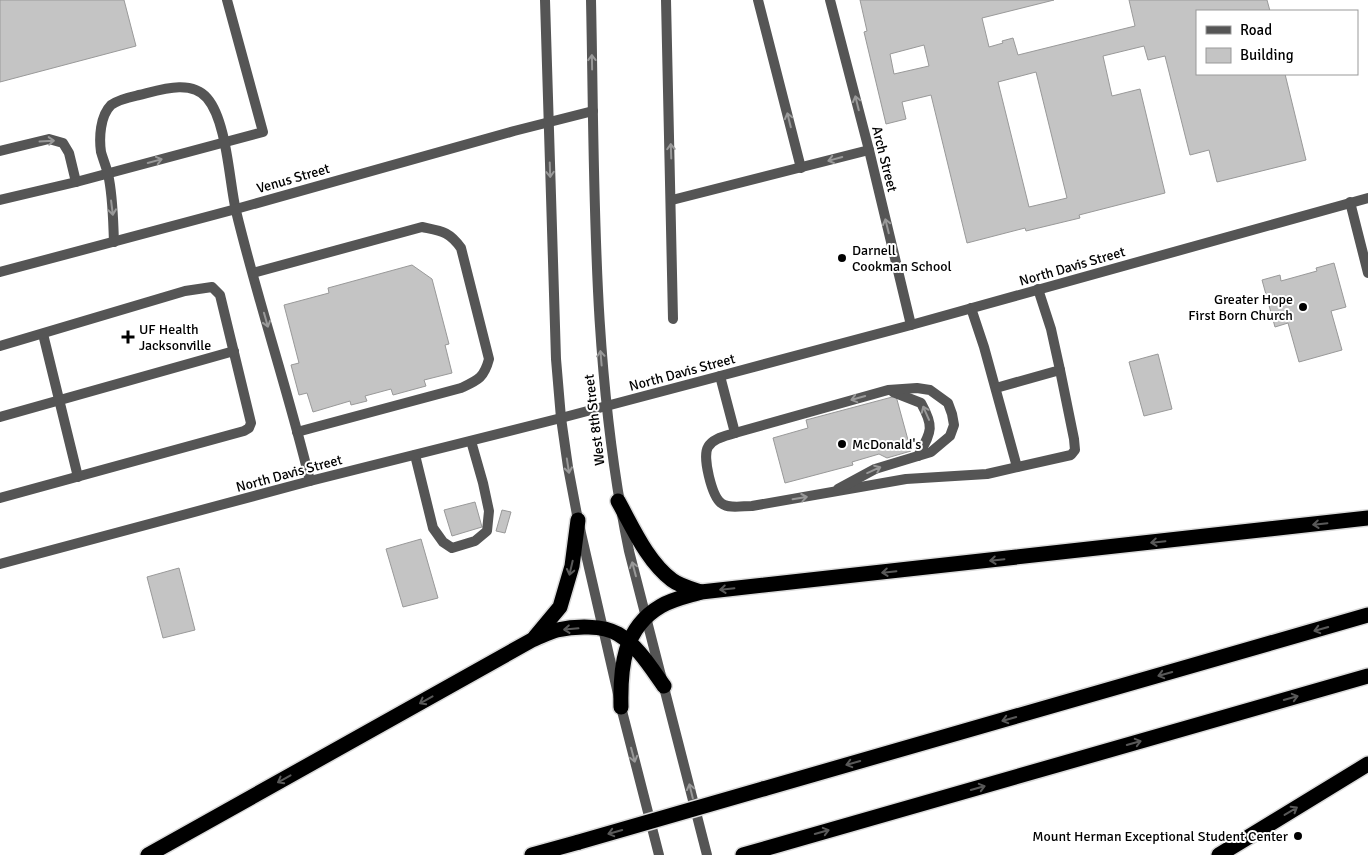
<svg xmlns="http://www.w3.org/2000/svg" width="1368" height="855" font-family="Signika,sans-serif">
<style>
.building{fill:#c4c4c4;stroke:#999;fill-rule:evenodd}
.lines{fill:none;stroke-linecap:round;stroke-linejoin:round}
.motorway-casing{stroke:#dbdbdb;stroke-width:18}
.service{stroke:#555;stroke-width:10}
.minor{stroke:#555;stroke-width:10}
.tertiary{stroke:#555;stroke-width:10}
.motorway{stroke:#000;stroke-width:15}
.motorway-bridge-casing{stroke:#dbdbdb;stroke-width:18;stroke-linecap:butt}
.motorway-bridge{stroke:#000;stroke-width:15}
.oneway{stroke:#999}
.oneway2{stroke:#595959}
.poi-dot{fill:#000;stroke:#fff;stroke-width:2}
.labels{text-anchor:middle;stroke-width:4;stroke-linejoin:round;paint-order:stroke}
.street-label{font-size:14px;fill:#000;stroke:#fff}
.poi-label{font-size:14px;fill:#000;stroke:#fff;text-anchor:start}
</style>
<rect width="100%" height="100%" fill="#fff"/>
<g class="building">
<polygon points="0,0 124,0 136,46 0,82"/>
<path d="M860,0H1054L982,18L989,47L1003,43L1002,41L1013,38L1018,55L1135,26L1129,0H1267L1270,11H1197V74H1285L1306,160L1217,182L1209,150L1190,155L1165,56L1148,60L1144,46L1103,56L1112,96L1140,89L1165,193L1079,215L1080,218L1026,231L1025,228L967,243L931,95L902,102L906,119L886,124L864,32L867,31ZM924,45L929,66L894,74L890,54ZM1036,72L1067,198L1029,207L998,82Z"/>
<polygon points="1334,263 1346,307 1331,311 1342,350 1299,362 1288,323 1275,327 1262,280 1280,275 1281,281 1317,271 1316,268"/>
<polygon points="412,265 432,279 449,344 445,345 452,373 424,380 426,386 393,395 391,389 365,396 367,401 351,405 350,401 313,412 307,393 299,395 291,365 299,363 284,305 329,293 328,288"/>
<polygon points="1158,354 1172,409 1144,416 1129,362"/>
<polygon points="896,396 911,451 887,458 879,454 852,462 853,465 785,483 773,438 808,428 806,420"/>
<polygon points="475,502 482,527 452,536 444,510"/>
<polygon points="502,510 511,512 505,533 496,531"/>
<polygon points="421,539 438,598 403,607 386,549"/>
<polygon points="179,568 195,630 163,638 147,577"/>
</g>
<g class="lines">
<defs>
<g id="motorway">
<path d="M618,501C633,528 647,561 672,580C680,586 692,589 701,592"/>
<polyline points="535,637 560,607 572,566 578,520"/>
<path d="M621,707C620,668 623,628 661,606C673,599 688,596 701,592L1368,518"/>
<polyline points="763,789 1368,615"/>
<path d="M148,855L532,640C540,637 549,632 557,630C575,626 603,625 618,634C638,646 651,668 664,686"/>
<polyline points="532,855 579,842"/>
<polyline points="743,855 1368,676"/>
<polyline points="1219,855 1368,764"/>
</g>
</defs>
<use href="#motorway" class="motorway-casing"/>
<g class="service">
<polyline points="666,0 673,319"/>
<polyline points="758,0 801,168"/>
<polyline points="0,151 49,139 63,143 69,153 76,182 0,200"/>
<polyline points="76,182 263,132 227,0"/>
<polyline points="672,200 869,150"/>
<path d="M114,242C113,219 113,196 108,174C106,166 103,159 101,152C99,138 100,116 111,105C119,99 130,97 139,95C160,90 191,79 207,98C227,121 229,181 236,211C258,302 288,390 310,481"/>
<path d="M253,273L422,227C441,231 449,231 461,248L489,359C484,378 478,380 461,388L297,432"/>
<polyline points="971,308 984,347 1017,467"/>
<polyline points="43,334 78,477"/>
<polyline points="0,346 185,291 212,287 220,295 251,423 249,428 244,431 0,498"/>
<path d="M720,376L735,433C726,436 713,438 708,447C702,457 712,496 721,503C728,509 742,506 752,506L906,479L987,474L1071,455L1075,450L1074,439L1060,370"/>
<polyline points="996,388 1060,370 1051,329 1038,289"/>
<path d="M893,392L921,403C935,428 931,432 918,456"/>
<polyline points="0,417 234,351"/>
<polyline points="735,433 888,390 917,388 930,390 948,403 952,414 954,425 950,436 931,452 875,469 838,489"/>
<polyline points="415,455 433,528 443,542 452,548 475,541 487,531 489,511 483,483 471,441"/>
</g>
<g class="minor">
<polyline points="830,0 869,150 911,325"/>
<polyline points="1350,202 1368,273"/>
<polyline points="0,272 236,209 514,131 593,111"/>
</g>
<g class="tertiary">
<polyline points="545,0 556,359 561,418 568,467 578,520 621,707 659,855"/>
<path d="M591,0C595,185 591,369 629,551L707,855"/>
<polyline points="0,564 310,481 561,418 720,376 911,325 1368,198"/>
</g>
<use href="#motorway" class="motorway"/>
<defs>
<polyline id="motorway-bridge" points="579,842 763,789"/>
</defs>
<use href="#motorway-bridge" class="motorway-bridge-casing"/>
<use href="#motorway-bridge" class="motorway-bridge"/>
</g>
<defs><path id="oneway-shaft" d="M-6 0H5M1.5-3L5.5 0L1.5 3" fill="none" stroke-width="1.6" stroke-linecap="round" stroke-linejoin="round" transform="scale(1.25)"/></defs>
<g class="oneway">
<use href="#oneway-shaft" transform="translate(592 62) rotate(-91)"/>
<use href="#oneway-shaft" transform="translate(857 103) rotate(-104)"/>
<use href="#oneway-shaft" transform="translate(789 120) rotate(-104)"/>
<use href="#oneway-shaft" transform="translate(47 141) rotate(-3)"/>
<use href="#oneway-shaft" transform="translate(671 151) rotate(-92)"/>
<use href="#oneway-shaft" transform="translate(835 159) rotate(165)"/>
<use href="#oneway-shaft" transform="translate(155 161) rotate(-15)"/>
<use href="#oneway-shaft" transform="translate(550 170) rotate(88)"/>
<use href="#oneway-shaft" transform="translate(112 208) rotate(83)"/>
<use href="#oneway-shaft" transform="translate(887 226) rotate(-104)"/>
<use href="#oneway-shaft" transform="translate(266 320) rotate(74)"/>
<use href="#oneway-shaft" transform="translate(601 358) rotate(-95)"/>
<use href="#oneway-shaft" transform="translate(858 398) rotate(164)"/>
<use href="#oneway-shaft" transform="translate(926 413) rotate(-114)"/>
<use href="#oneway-shaft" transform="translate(568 466) rotate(81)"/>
<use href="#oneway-shaft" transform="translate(874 470) rotate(-24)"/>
<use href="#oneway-shaft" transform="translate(800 498) rotate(-9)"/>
<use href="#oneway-shaft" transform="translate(634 569) rotate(-105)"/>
<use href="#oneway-shaft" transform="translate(633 755) rotate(75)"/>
<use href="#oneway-shaft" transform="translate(691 791) rotate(-104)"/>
</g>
<g class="oneway2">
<use href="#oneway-shaft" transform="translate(1320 524) rotate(174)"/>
<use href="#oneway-shaft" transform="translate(1158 542) rotate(174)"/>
<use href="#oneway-shaft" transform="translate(997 560) rotate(174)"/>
<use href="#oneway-shaft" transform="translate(571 568) rotate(103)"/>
<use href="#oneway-shaft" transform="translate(889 572) rotate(174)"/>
<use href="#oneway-shaft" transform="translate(727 589) rotate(174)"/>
<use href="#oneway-shaft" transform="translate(571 629) rotate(175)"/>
<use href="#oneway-shaft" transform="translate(1321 629) rotate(164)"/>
<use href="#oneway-shaft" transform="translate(1165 674) rotate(164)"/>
<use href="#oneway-shaft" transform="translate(1291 698) rotate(-16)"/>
<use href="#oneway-shaft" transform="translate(426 700) rotate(151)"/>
<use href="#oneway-shaft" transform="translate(1009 719) rotate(164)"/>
<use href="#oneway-shaft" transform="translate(1134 743) rotate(-16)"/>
<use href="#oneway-shaft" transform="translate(853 763) rotate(164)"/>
<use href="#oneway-shaft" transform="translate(284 779) rotate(151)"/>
<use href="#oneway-shaft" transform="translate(978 788) rotate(-16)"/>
<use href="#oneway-shaft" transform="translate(1291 811) rotate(-31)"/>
<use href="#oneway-shaft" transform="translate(615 832) rotate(164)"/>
<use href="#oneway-shaft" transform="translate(822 832) rotate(-16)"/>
</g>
<g class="poi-dot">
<circle cx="842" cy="258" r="5"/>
<circle cx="1303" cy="307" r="5"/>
<path d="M125.5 329.5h5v5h5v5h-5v5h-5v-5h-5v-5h5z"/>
<circle cx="842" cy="444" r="5"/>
<circle cx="1298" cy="836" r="5"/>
</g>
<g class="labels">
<g class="street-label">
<text transform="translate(885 159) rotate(76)" y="5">Arch Street</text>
<text transform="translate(293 178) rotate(-16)" y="5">Venus Street</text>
<text transform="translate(1072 266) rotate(-16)" y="5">North Davis Street</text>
<text transform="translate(682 372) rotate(-15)" y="5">North Davis Street</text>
<text transform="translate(594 420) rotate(-97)" y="5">West 8th Street</text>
<text transform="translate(289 473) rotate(-15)" y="5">North Davis Street</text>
</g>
<g class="poi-label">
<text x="852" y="255">Darnell<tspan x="852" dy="16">Cookman School</tspan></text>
<text x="1293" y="304" text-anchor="end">Greater Hope<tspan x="1293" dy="16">First Born Church</tspan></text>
<text x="139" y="334">UF Health<tspan x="139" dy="16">Jacksonville</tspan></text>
<text x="852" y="449">McDonald's</text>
<text x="1288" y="841" text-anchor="end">Mount Herman Exceptional Student Center</text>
</g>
</g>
<rect x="1196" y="10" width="162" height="65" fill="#ffffff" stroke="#999999"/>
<rect x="1206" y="26" width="25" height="8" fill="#555555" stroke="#999999"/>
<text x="1240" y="35" font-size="15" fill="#000000">Road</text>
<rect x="1206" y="48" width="25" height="15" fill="#c4c4c4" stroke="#999999"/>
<text x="1240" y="60" font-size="15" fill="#000000">Building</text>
</svg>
